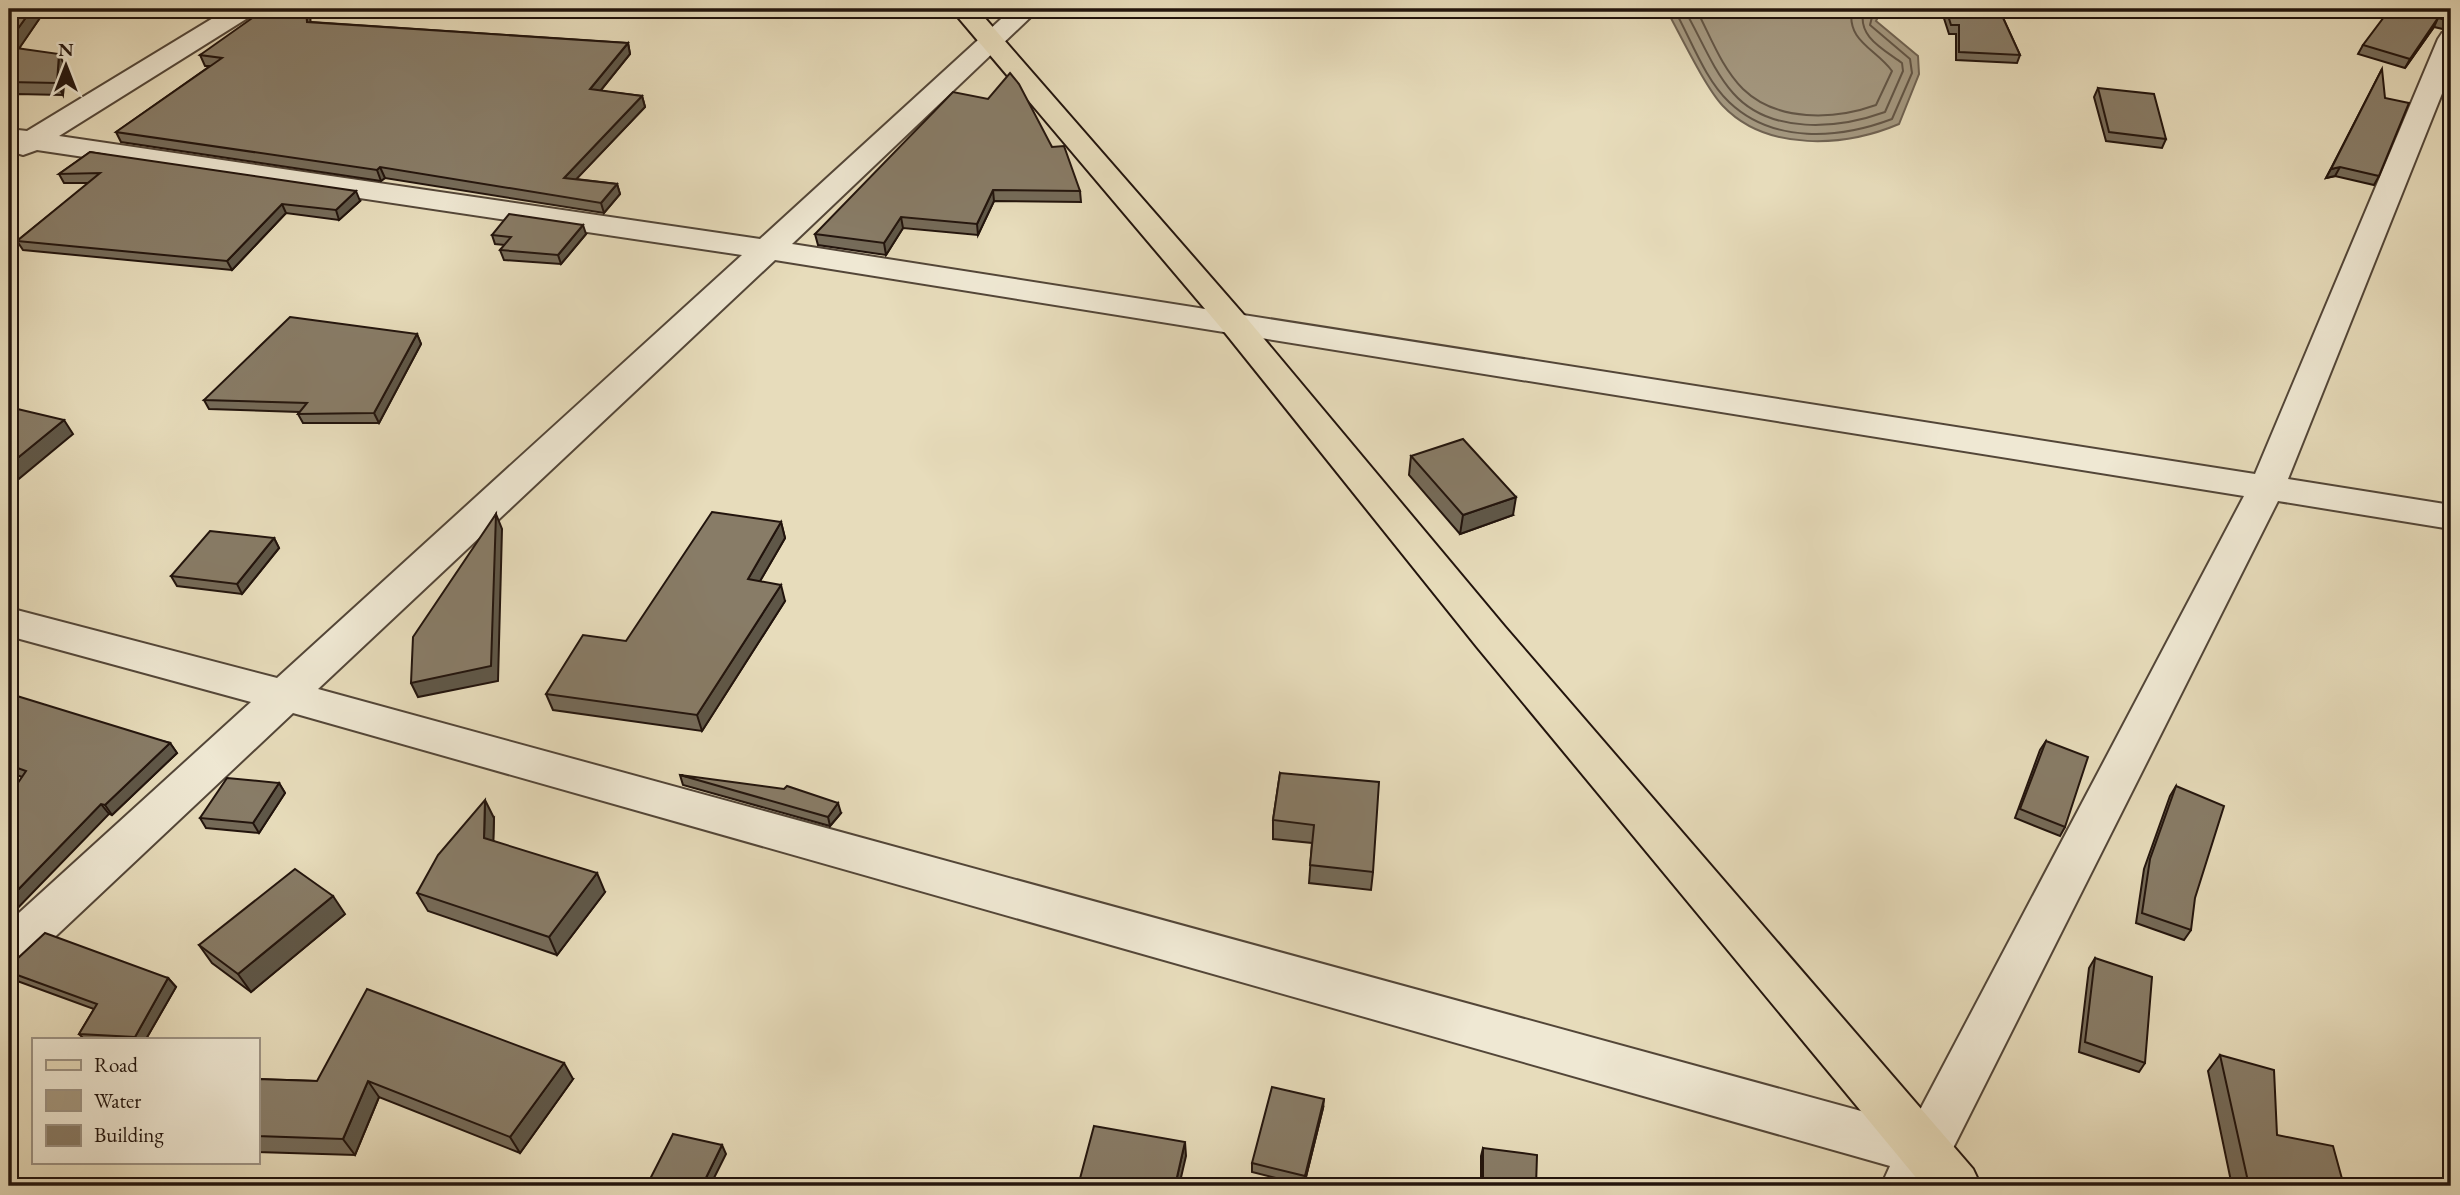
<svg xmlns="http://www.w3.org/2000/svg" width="2460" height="1195" font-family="'EB Garamond',serif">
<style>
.water{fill:#a49880;stroke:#706352;stroke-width:2}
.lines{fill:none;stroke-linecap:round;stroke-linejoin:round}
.shore{stroke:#635646;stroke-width:2}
.minor-casing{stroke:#534638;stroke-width:4}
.major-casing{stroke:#22140d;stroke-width:4}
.minor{fill:#efe8d3;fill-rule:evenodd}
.major{fill:#e7dcbb;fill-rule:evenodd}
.wall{fill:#756b59;stroke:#22140d;stroke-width:2}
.shaded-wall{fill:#5f5748;stroke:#22140d;stroke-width:2}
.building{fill:#887c67;stroke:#22140d;stroke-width:2}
</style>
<rect width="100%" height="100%" fill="#e7dcbb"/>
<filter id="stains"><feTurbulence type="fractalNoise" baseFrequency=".00286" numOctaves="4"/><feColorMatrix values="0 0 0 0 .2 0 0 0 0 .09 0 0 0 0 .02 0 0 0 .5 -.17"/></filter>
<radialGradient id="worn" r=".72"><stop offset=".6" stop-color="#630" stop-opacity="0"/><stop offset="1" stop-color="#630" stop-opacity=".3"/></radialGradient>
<path class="water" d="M1666,9H1882L1876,21L1918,56L1919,74L1899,124C1845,147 1767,152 1723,106C1705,87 1680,34 1666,9Z"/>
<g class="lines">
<g class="shore">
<path d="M1674,9C1691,39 1704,78 1729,102C1773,144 1839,139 1892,119L1912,73L1910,59L1870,25L1874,9"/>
<path d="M1684,9C1700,36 1712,69 1733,93C1770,135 1838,129 1885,112L1903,71L1902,63C1883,49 1856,36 1864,9"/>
<path d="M1696,9C1710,35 1721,67 1743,89C1777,122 1834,120 1876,105L1892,71C1876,49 1846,41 1852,9"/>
</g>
<defs>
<path id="minor" d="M228,9H258L254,14L59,136L760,239L1012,9H1039L792,244L2255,474L2438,39L2442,33L2451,31V71L2288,479L2451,505V529L2278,501L1934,1186H1881L1890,1166L293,713L25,965L9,971V922L251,702L9,636V608L277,678L742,255L37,150L23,155L13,152L9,146V129L27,131ZM775,260L2244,496L1912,1125L318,689Z"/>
<polygon id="major" points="951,9 977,9 1244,315 1505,627 1973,1169 1981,1186 1923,1186 1477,647 1222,329"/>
</defs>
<use href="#minor" class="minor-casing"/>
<use href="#major" class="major-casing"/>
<use href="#minor" class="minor"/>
<use href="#major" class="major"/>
</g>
<g class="wall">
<polygon points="9,9 46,9 19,48 65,66 63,95 16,94 9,99"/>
<polygon points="1941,9 1999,9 2020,55 2017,63 1956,60 1956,34 1949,34"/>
<polygon points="2451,9 2451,31 2434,27 2405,68 2358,54 2363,45"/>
<polygon points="311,22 628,43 630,54 600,91 642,96 645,107 576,179 617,184 620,194 604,213 385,178 381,181 121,142 116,132 210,66 205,66 200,55"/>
<polygon points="2382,69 2379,176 2374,185 2335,176 2326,178"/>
<polygon points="2098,88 2166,139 2162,148 2106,141 2094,97"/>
<polygon points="1052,147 1080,191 1081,202 994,201 978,235 903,228 886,255 818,245 815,234"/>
<polygon points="90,152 360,201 339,220 286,213 232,270 23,250 17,241 89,183 64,183 59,174"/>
<polygon points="586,234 561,264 504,260 500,250 505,245 495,244 492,235"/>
<polygon points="417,334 421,344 379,423 303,423 298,414 299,412 209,409 204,400"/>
<polygon points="1411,456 1513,515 1460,534 1409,475"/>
<polygon points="781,522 785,538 760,581 785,601 702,731 553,710 546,694 626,641"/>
<polygon points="274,538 279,548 242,594 177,586 171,576"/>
<polygon points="9,704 170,743 177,753 112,815 22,777 9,772"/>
<polygon points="2046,741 2065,827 2060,836 2015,818 2040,750"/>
<polygon points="1280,773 1373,872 1371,890 1309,883 1312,843 1273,839 1273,820"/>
<polygon points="680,775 841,813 830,826 683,785"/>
<polygon points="279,783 285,793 259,833 206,828 200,818"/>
<polygon points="2176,786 2191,930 2184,940 2136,923 2144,869 2170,796"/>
<polygon points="494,818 493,841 605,892 557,955 428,911 417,893"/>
<polygon points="345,914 251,992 212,963 199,945"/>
<polygon points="2095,958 2145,1063 2139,1072 2079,1052 2089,968"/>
<polygon points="9,961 168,978 176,987 146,1039 84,1039 79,1034 94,1009 9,978"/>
<polygon points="2220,1055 2277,1135 2344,1186 2232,1186 2208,1071"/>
<polygon points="257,1079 317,1081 573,1079 520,1153 379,1097 355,1155 257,1152"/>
<polygon points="1323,1108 1304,1185 1252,1172 1252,1163"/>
<polygon points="1483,1148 1536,1186 1481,1186 1481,1156"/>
</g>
<g class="shaded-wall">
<polygon points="32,9 46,9 16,53 9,58 9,41"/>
<polygon points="306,9 310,9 311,32 307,22"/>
<polygon points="2438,18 2434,27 2405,68 2410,59"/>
<polygon points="628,43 630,54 593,100 590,89"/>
<polygon points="59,54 65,66 63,95 57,83"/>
<polygon points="9,82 16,94 9,99"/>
<polygon points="642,96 645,107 567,189 564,178"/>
<polygon points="380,167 385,178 381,181 377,170"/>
<polygon points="2340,167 2335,176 2326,178 2331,169"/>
<polygon points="617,184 620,194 604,213 601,203"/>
<polygon points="993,190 994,201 978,235 977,224"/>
<polygon points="356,191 360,201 339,220 336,210"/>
<polygon points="282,204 286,213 232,270 227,261"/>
<polygon points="901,217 903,228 886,255 884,243"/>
<polygon points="583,225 586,234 561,264 558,255"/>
<polygon points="417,334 421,344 379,423 374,413"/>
<polygon points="64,420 73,434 9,487 9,465"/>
<polygon points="1516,497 1513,515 1460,534 1463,515"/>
<polygon points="496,514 502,529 498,681 418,697 411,683"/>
<polygon points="781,522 785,538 752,595 748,579"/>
<polygon points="274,538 279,548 242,594 237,584"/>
<polygon points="781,585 785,601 702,731 697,715"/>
<polygon points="170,743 177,753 112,815 105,805"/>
<polygon points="279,783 285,793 259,833 253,823"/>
<polygon points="485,800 494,818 493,856 484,838"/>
<polygon points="838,803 841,813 830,826 828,817"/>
<polygon points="101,804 109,814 9,917 9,899"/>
<polygon points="597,873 605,892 557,955 549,937"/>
<polygon points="333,896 345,914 251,992 238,974"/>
<polygon points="168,978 176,987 146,1039 137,1039 135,1037"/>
<polygon points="564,1063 573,1079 520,1153 510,1137"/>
<polygon points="368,1081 379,1097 355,1155 343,1139"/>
<polygon points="1324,1099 1323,1108 1304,1185 1305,1176"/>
<polygon points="1185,1142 1186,1156 1179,1186 1175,1186"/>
<polygon points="722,1145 726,1154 710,1186 702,1186"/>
</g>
<g class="building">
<polygon points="9,9 32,9 9,41"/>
<polygon points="265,9 306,9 307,22 628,43 590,89 642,96 564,178 617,184 601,203 380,167 377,170 116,132 222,58 200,55"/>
<polygon points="1946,9 1999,9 2020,55 1959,52 1959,25 1951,25"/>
<polygon points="2390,9 2451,9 2451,21 2438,18 2410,59 2363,45"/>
<polygon points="9,47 59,54 57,83 9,82"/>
<polygon points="2382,69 2385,98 2409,103 2379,176 2340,167 2331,169"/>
<polygon points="1010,73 1019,84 1052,147 1064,146 1080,191 993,190 977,224 901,217 884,243 815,234 953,92 988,99"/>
<polygon points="2098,88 2154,94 2166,139 2109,132"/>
<polygon points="90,152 356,191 336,210 282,204 227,261 17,241 100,173 59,174"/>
<polygon points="509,214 583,225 558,255 500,250 511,237 492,235"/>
<polygon points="290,317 417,334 374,413 298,414 307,403 204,400"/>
<polygon points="9,407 64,420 9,465"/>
<polygon points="1463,439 1516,497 1463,515 1411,456"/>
<polygon points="712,512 781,522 748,579 781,585 697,715 546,694 583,635 626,641"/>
<polygon points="496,514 491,666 411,683 413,637"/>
<polygon points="210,531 274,538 237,584 171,576"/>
<polygon points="17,696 170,743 105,805 101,804 9,899 9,796 26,771 9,765 9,704"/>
<polygon points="2046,741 2088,757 2065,827 2020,809"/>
<polygon points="1280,773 1379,782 1373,872 1310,865 1314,825 1273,820"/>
<polygon points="680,775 784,789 787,786 838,803 828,817"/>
<polygon points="227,778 279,783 253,823 200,818"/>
<polygon points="2176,786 2224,806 2195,898 2191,930 2142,913 2150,859"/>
<polygon points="485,800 484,838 597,873 549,937 417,893 438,855"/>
<polygon points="295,869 333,896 238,974 199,945"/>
<polygon points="45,933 168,978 135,1037 79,1034 97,1004 9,972 9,961 18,958"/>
<polygon points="2095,958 2152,977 2145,1063 2085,1042"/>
<polygon points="367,989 564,1063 510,1137 368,1081 343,1139 257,1136 257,1079 317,1081"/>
<polygon points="2220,1055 2274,1070 2277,1135 2333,1146 2344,1186 2249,1186"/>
<polygon points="1272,1087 1324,1099 1305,1176 1252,1163"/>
<polygon points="1094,1126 1185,1142 1175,1186 1078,1186"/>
<polygon points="673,1134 722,1145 702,1186 662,1186 648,1183"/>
<polygon points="1483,1148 1537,1155 1536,1186 1483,1186"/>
</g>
<rect width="2460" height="1195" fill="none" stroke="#e7dcbb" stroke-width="35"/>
<rect x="10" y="10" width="2439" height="1174" fill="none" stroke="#22140d" stroke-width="3.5"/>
<rect x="18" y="18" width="2425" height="1160" fill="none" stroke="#22140d" stroke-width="2"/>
<rect x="32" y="1038" width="228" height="126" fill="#efe8d3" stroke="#9d9384" stroke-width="2"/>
<rect x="46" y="1060" width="35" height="10" fill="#e7dcbb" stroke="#9d9384" stroke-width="2"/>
<text x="94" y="1072" font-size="21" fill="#22140d">Road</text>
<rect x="46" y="1090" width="35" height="21" fill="#a49880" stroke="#9d9384" stroke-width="2"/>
<text x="94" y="1108" font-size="21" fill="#22140d">Water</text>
<rect x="46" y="1125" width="35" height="21" fill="#887c67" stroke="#9d9384" stroke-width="2"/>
<text x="94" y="1142" font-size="21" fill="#22140d">Building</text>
<g transform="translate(66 66)" stroke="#efe8d3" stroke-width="5" paint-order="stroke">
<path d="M0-5L12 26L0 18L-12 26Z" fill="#22140d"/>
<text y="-10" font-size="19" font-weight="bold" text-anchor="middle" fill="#22140d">N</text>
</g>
<rect width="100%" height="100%" filter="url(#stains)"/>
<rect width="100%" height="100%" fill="url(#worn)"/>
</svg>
